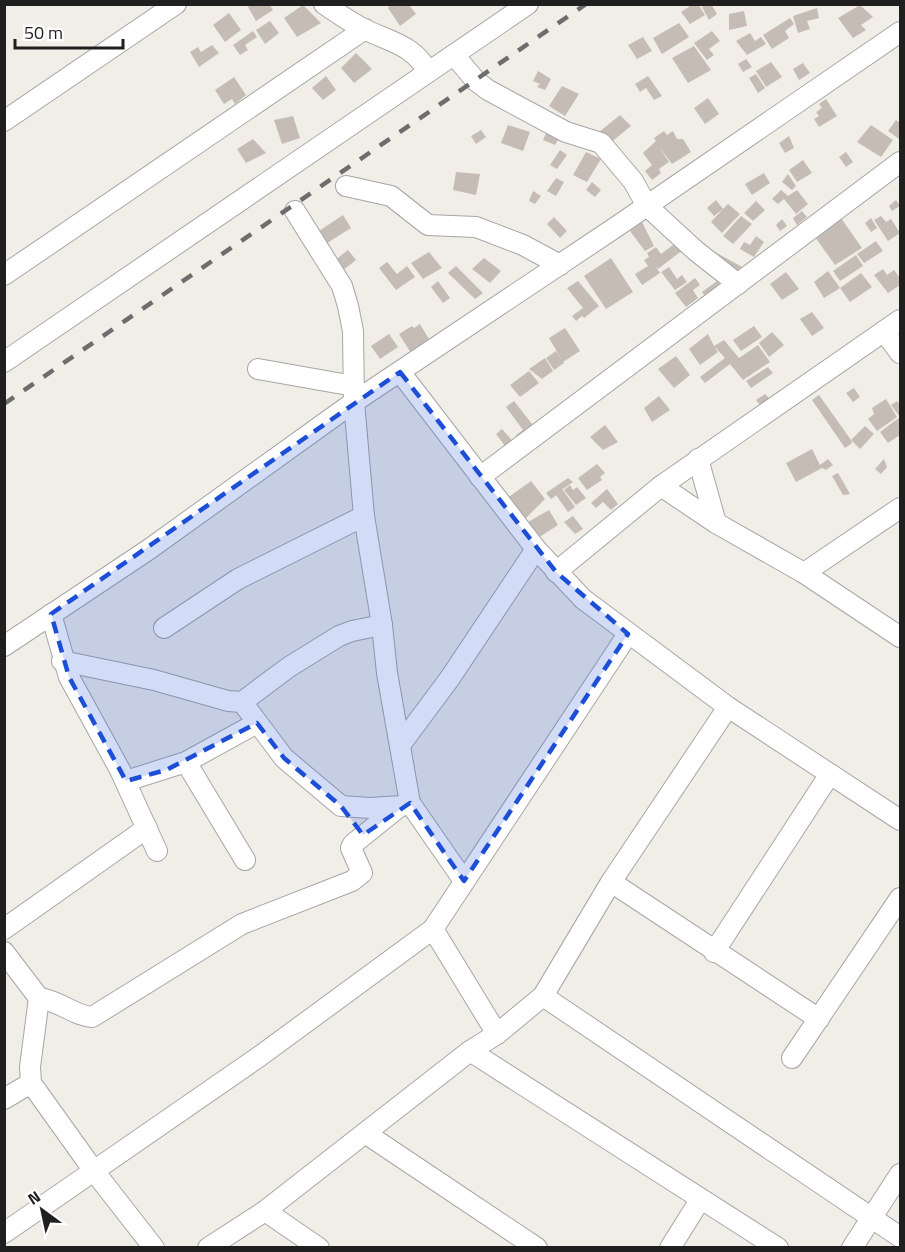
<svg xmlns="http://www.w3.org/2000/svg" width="905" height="1252" font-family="'Titillium Web',sans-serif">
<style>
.building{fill:#c5bdb5}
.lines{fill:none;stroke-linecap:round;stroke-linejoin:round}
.minor-casing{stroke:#a6a6a6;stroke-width:22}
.minor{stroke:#fff;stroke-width:20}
.rail{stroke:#6d6d6d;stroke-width:4.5;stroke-dasharray:12 12;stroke-linecap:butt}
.marked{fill:#1d4ed8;fill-opacity:0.2;stroke:#1d4ed8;stroke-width:4.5;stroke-dasharray:12 8;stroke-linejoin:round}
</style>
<rect width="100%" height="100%" fill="#f0eee6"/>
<g class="building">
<polygon points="251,4 269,4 273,10 256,21 248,7"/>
<polygon points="391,4 408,4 416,14 400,26 388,8"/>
<polygon points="693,4 698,4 705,15 690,24 681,12"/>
<polygon points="707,4 711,4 717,14 709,20 702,7"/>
<polygon points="303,5 321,23 297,37 284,18"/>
<polygon points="860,5 873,17 861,25 866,30 853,38 838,18"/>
<polygon points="817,8 819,18 807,21 810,29 798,33 793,16"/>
<polygon points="744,11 747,26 729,30 729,14"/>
<polygon points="229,13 241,30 225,42 213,25"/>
<polygon points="790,18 794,24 785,31 789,38 772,49 763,35"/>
<polygon points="270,21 279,33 265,44 256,30"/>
<polygon points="679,23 689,37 662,54 653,38"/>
<polygon points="253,31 257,37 245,45 248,50 240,55 233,45"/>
<polygon points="712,31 720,41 709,49 714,55 707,60 694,43"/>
<polygon points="750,33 755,41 761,37 766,44 747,55 736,41"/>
<polygon points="643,37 652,51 637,59 628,45"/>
<polygon points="212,45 219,53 199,67 190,52 198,47 201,52"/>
<polygon points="694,46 711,70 688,83 672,58"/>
<polygon points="356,53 372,69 354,83 341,68"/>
<polygon points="746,59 752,67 743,72 738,64"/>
<polygon points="771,62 782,77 766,87 756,71"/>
<polygon points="803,63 810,73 799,80 793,69"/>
<polygon points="538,71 551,79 545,90 537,87 540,84 533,81"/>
<polygon points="756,74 765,88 758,93 749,78"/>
<polygon points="326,76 336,90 323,100 312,88"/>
<polygon points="648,76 662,96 654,100 646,88 640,92 635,84"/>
<polygon points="234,77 246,95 235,104 232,99 224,104 215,90"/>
<polygon points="562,86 579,94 565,116 549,106"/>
<polygon points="708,98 719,114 705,124 694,108"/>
<polygon points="826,99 837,116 819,127 814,119 819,116 816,112 822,108 819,104"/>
<polygon points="620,115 631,126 609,144 599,132"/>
<polygon points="293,116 300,138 282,144 274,120"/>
<polygon points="896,120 900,123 899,139 888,131"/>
<polygon points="508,125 530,132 523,151 501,143"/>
<polygon points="871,125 893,140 881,157 857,142"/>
<polygon points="481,130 486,137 476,144 471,136"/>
<polygon points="547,131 560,137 555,145 543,140"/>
<polygon points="664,131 667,135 673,131 677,139 683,139 691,152 672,164 659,147 669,162 659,169 661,173 652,180 645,171 652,165 643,153 656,141 654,138"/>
<polygon points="789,136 794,148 785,153 779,143"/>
<polygon points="253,139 266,153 246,163 237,149"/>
<polygon points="560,150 567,155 557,169 550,165"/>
<polygon points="586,152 601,159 587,182 573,175"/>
<polygon points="846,152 853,162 846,167 839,157"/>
<polygon points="803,160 812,173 797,182 789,170"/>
<polygon points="456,172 480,174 476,195 453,190"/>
<polygon points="764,173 770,183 752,195 745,184"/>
<polygon points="788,174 796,186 792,190 782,182"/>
<polygon points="556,178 564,182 556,196 547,191"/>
<polygon points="592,182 601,190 595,197 586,190"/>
<polygon points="781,190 788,196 797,190 808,204 796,214 784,199 778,204 772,199"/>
<polygon points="533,191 541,196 535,204 529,201"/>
<polygon points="716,200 723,209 728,204 740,214 722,233 711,222 723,209 714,216 707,208"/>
<polygon points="896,200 900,206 892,211 889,206"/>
<polygon points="756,201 765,210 753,221 744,213"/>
<polygon points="802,211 807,217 797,225 793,218"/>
<polygon points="343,215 351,228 324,245 316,233"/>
<polygon points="741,216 752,224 733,244 723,236"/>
<polygon points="881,216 886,222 891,219 900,233 888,241 874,220"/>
<polygon points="554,217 567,231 560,238 547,224"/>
<polygon points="841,218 862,248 835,265 815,237"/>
<polygon points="871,218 877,228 871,232 865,223"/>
<polygon points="782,219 787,226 780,231 776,225"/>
<polygon points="642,222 654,246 645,251 630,231"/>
<polygon points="756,236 764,242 754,257 740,249 744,242 750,245"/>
<polygon points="876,241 883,251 864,263 857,254"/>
<polygon points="677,242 684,249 658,269 654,264 660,273 642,285 635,274 648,266 644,260 649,257 647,253 656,247 661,254"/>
<polygon points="348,250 356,260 342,271 334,261"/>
<polygon points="429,252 442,268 423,279 411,263"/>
<polygon points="715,252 744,268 739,277 709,261"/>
<polygon points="856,255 863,266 840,281 833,271"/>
<polygon points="484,258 501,271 490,283 472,269"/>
<polygon points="611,258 633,292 606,309 584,276"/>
<polygon points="387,262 397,274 407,266 415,277 396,290 379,268"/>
<polygon points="456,266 483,293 475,299 448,273"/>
<polygon points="669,267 677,279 682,275 687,282 675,290 661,272"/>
<polygon points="883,269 887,275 894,270 900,278 900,285 888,293 874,275"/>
<polygon points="828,271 840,288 824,298 814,282"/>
<polygon points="786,272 799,289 782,300 770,284"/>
<polygon points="861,273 872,287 850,302 840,288"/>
<polygon points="695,278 700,285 693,290 698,298 686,307 675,293"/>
<polygon points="438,281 450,298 443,303 431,287"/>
<polygon points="578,281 599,306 584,318 582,316 576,321 572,316 583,308 567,288"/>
<polygon points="717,281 722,289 708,300 702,292"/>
<polygon points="812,312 824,328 812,336 800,319"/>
<polygon points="420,324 430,341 411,353 399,334 412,326 414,328"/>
<polygon points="754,326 762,337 741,351 733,340"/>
<polygon points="565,328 580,351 563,362 549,338"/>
<polygon points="772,332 784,345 769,357 759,343"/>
<polygon points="389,334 398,347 380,359 371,346"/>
<polygon points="708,334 714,346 724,340 739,358 758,345 770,362 743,380 730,364 705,383 700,377 725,358 714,346 718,352 700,365 689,349"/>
<polygon points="556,351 564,363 554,370 546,358"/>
<polygon points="676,356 690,375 674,388 658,369"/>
<polygon points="545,358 553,371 542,379 529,369"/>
<polygon points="768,367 773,373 751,388 746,381"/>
<polygon points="529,371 539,383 520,397 510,385"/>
<polygon points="854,388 860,397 853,402 846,393"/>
<polygon points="765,394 773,402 763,409 756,400"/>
<polygon points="819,395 851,440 852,443 845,448 812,400"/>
<polygon points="659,396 670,410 652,422 644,408"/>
<polygon points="886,399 897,417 877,431 868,419 874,414 872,408"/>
<polygon points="514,401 536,429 521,440 516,435 523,430 506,407"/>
<polygon points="897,401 900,405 900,435 888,443 880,432 900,417 891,405"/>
<polygon points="605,425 618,442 603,450 590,437"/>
<polygon points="865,426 874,434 860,449 851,440"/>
<polygon points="502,429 516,445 508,450 496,434"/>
<polygon points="812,449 820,465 828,459 833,465 826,470 822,468 796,482 786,463"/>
<polygon points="884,459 887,467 881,474 875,469"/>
<polygon points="597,464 605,473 600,477 602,480 587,490 578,478"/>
<polygon points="838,473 850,494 843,495 832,476"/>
<polygon points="568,478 573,482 563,489 561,487 563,490 551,499 546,493"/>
<polygon points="531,481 545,499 525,519 506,499"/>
<polygon points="570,485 573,490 577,487 586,498 576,505 564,490"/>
<polygon points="607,489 618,504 611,510 603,502 596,508 591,503"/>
<polygon points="563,490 575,507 568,512 556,495"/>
<polygon points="549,510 558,525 538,538 528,522"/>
<polygon points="573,516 583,529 575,534 564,522"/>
</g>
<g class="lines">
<defs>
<g id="minor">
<path d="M324,4C337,13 350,22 364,29C390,42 414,45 428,72"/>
<polyline points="454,55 476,81 488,90 566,132 601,143 633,181 647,206 696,251 738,284"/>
<polyline points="4,121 176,4"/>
<polyline points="346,186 391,196 428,225 476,227 523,245 560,265"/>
<polyline points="295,211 342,286 348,306 353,331 354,402 364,516 382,625 387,673 410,803 464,881"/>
<polyline points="4,275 365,29"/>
<polyline points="884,331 900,353"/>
<polyline points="4,362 528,4"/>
<polyline points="258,369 354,386"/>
<polyline points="400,372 536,549 583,599 728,707 900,820"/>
<polyline points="698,459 716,523"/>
<polyline points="480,477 900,162"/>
<polyline points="661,486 716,523 804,573 900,637"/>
<polyline points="556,572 661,486 900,320"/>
<polyline points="804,573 900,508"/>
<polyline points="51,614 69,677 120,770 157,851"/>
<polyline points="164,628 238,579 364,516"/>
<polyline points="4,646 148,550 354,402 616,227 900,32"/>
<polyline points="62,661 154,680 228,701 242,702 289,667 339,636 352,631 382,625"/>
<polyline points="242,702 284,758 341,806 370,808 402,806"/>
<polyline points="401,744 450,678 536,549"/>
<polyline points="186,762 245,860"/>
<polyline points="126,781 186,762 257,723"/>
<polyline points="611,882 819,1019"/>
<polyline points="4,929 147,828"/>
<polyline points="433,929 497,1034"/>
<polyline points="4,952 39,998 30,1067 31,1083 94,1171 154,1248"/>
<polyline points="714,952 830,774"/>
<polyline points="543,996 900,1237"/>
<path d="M39,998C60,1001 75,1016 92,1017L242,924L352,881L362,873L351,848L353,844L399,807"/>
<polyline points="470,1051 778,1248"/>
<polyline points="792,1058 900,898"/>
<polyline points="4,1099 31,1083"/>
<polyline points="365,1133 537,1248"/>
<polyline points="265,1211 319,1248"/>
<polyline points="4,1233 260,1056 433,929 628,634"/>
<polyline points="208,1248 265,1211 470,1051 497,1034 543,996 611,882 728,707"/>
<polyline points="670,1248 700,1200"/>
<polyline points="852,1248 900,1174"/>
</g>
</defs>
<use href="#minor" class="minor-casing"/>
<use href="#minor" class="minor"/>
<polyline class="rail" points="4,404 586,4"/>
</g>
<path class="marked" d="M400,372L556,572L628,634L464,881L410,803L363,835L341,806L284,758L257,723L166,770L126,781L69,677L51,614Z"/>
<rect width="905" height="1252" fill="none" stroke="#1f1f1f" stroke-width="12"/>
<g transform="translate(42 1210) rotate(327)" stroke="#ffffff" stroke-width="4.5" paint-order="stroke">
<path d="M0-4.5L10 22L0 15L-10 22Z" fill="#1f1f1f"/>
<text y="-9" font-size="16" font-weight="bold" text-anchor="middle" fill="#1f1f1f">N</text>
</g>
<path d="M15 39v9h108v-9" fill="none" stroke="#1f1f1f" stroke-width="3"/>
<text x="24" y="39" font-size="18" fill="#1f1f1f" stroke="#ffffff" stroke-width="4.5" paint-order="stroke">50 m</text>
</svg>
